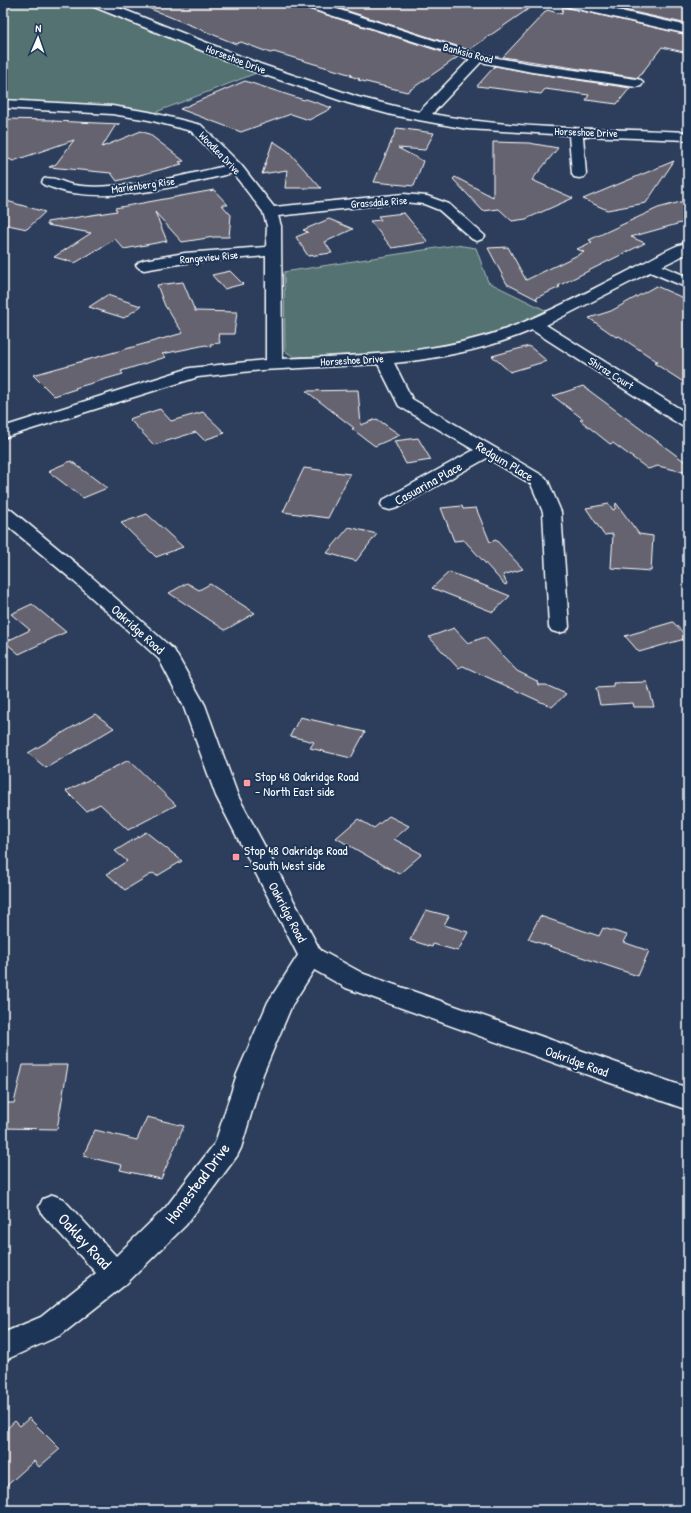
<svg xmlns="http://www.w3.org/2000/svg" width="691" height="1513" font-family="'Patrick Hand',sans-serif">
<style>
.green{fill:#537271;stroke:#a9b8b8}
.building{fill:#666470;stroke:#fff}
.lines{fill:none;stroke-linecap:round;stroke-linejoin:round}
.minor-casing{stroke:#fff;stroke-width:3}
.tertiary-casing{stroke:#fff;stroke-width:3}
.minor{fill:#1d3557;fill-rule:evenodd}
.tertiary{fill:#1d3557;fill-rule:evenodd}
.poi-dot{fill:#ff9aa2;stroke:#1d3557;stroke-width:1.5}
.labels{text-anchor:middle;stroke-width:4;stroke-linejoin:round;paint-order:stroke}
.far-street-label{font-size:11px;fill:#fff;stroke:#1d3557}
.street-label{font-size:13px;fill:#fff;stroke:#1d3557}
.poi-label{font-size:13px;fill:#fff;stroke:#1d3557;text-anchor:start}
.near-street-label{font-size:16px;fill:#fff;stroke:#1d3557}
</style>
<rect width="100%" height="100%" fill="#2c3e5c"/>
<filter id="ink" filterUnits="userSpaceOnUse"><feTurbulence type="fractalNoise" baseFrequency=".025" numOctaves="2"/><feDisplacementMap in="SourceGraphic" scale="8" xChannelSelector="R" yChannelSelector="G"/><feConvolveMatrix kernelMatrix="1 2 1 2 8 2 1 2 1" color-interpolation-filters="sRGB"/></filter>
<g filter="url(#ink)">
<g class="green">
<polygon points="3,3 84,3 259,72 151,114 3,102"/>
<polygon points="456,245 476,248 488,282 549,312 495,335 434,347 367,356 294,357 285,351 284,272"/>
</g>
<g class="building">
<polygon points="136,3 299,3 302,7 458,57 407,92 358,80 360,79 350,76 352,75 274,52 270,53 241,42 236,44"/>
<polygon points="323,3 537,3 469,50"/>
<polygon points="592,3 688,3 688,24"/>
<polygon points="563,6 569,8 688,35 688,53 662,47 638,78 503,57 547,10 562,14"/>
<polygon points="495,66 532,73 630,88 617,104 586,100 589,95 545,89 541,94 477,86"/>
<polygon points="245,81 304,100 306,99 332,108 309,120 291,114 241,132 180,109"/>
<polygon points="3,119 53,120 53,121 120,124 115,126 102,147 141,131 149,134 184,161 179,162 182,164 117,181 111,173 49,167 56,164 74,140 13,161 3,156"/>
<polygon points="397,128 434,133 425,150 398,148 423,161 414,186 374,182"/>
<polygon points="273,141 288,151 321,188 285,188 287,170 262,174"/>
<polygon points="493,142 529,143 558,148 532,180 573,198 526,219 512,221 499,209 483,211 453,179 455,177 493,197"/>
<polygon points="674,161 646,203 607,210 583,199"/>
<polygon points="214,190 228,205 222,205 231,215 229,237 214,237 182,242 155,212 167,241 124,249 115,239 75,263 54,257 91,233 47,225 47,222 117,211 115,208"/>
<polygon points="3,200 45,212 27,229 3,224"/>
<polygon points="688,200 688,221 631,237 645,243 558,286 560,287 536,298 538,300 507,284 488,248 508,247 526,280 584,252 577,249 592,242 589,240 658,208"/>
<polygon points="404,213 428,242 392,248 370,221 381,220 378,216"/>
<polygon points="329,219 353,229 325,242 332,253 308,256 296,237 308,232 303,230"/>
<polygon points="230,271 243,284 224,289 212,275"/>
<polygon points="183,282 195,311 237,312 234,334 218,334 220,343 210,344 211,347 206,345 162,354 166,357 121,371 123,374 75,388 76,389 54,396 33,375 183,333 165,306 157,285"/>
<polygon points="656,286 688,300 688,385 654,363 658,362 619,336 616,337 589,318 611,311"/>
<polygon points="107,295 141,306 124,318 89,307"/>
<polygon points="529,346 547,361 510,372 492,356"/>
<polygon points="583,386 688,464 688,473 658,466 648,469 613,443 610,444 580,420 583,419 553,396"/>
<polygon points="358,390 361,425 377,419 400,435 375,446 352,429 354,428 306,391"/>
<polygon points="160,409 171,421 203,412 225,433 204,440 196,432 154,445 129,419"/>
<polygon points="418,438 431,460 406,464 394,441"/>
<polygon points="71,461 107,488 83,498 49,472 51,471 50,470"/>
<polygon points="304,468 350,474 328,518 283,512"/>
<polygon points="616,503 639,534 653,536 651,571 611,568 613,534 604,535 586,508 609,504 613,510 615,509"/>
<polygon points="462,506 463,509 476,508 490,542 496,540 523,569 503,575 507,584 505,585 464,540 454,541 441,508"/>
<polygon points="147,514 183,547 156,557 121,523"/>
<polygon points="349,527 377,534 356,561 327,553"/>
<polygon points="449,572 468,579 510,596 493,612 432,588"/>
<polygon points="187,583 199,590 210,584 255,613 225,630 169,593"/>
<polygon points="32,604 66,632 19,654 5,642 30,630 11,614"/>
<polygon points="673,622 688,638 639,652 625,636"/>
<polygon points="454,628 468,643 485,637 517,671 537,681 538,685 546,685 566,694 552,707 463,666 458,668 429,637"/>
<polygon points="647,682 654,707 634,707 633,703 600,705 596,688 614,687 613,683"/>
<polygon points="95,714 114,728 46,768 28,753"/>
<polygon points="300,717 365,732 351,758 310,748 314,742 290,736"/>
<polygon points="129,760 176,805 128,830 100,804 86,811 66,791"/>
<polygon points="389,816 409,826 394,839 422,854 399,874 336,838 358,819 374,828"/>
<polygon points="146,832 182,861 157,876 153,873 125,890 107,874 127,861 115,851"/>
<polygon points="426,910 449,916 444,925 468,932 458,951 433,944 432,947 410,940"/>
<polygon points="540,916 599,936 603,928 627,935 623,942 649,951 638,976 528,939"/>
<polygon points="23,1065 68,1065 57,1129 3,1128 3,1103 14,1103"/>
<polygon points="147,1117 184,1126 161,1179 120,1170 122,1165 83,1156 95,1130 137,1140"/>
<polygon points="29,1418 60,1449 39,1467 34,1461 3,1489 3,1432 15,1421 20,1426"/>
</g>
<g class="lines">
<defs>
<g id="minor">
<path d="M90,3H107L260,64L358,97L419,112L470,59L302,6L300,3H318L480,55L532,64L636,79L641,80L643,83L641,86L636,87L532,72L481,62L432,114C516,130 603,128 688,132V140L583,136L586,174L584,177L579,178L574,177L572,174L569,135L467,129L392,115L348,103L250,70L92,6Z"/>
<polygon points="563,3 585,3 688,26 688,34 569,7 565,6"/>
<path d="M3,100L112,106L149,112L201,125L241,165L274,207L404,194L427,196L449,204L485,236L482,239L477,241L472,239L439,210L424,204L404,202L278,216L281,226L282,359C364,355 448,355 524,322C562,306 599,286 636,267C652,259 670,247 688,242V253L662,266L688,277V288L650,272L546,325L688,414V427L682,426L532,330C488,349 442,358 394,363L412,399L545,477L548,481L561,512L569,627L566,631L559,633L552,631L549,627L543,512L531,484L487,458L397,508L390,510L383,508L381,504L383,500L474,450L399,406L378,364L262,370L198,377L3,438V427L190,368L266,360V256L185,263L144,270L139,268L136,265L139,262L144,260L185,253L266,247L267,226L263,212L233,173C181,185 127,201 73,193C63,192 54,188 44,185L42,182L44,179C54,176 63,183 74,185C86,187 98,187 111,186C150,185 188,174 226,166L191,131L149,120L112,114L3,108Z"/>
<polygon points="311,947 320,949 323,956 292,1005 263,1074 241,1148 237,1156 186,1225 126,1284 61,1335 3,1361 3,1333 41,1317 96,1273 43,1215 39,1207 43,1199 53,1195 63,1199 116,1256 166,1207 215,1143 237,1074 268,1002 302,949"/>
</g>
<polygon id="tertiary" points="3,507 10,509 84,570 174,650 205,705 238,796 320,950 364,974 688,1088 688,1110 602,1080 346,988 302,963 216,796 183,705 159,659 70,578 3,522"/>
</defs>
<use href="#minor" class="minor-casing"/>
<use href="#tertiary" class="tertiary-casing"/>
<use href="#minor" class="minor"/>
<use href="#tertiary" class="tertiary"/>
</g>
</g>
<g class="poi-dot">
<rect x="243" y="779" width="8" height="8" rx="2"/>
<rect x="232" y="853" width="8" height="8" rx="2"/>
</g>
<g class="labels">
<g class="far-street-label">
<text transform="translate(468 53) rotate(15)" y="4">Banksia Road</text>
<text transform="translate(236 59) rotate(21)" y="4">Horseshoe Drive</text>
<text transform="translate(586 132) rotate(2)" y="4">Horseshoe Drive</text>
<text transform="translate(220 153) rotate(46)" y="4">Woodlea Drive</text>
<text transform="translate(143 185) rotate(-8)" y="4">Marienberg Rise</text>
<text transform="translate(379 202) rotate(-4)" y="4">Grassdale Rise</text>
<text transform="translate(209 257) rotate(-5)" y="4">Rangeview Rise</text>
<text transform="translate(352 360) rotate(-3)" y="4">Horseshoe Drive</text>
<text transform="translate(611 373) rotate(32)" y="4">Shiraz Court</text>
</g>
<g class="street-label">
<text transform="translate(505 461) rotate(31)" y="5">Redgum Place</text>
<text transform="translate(428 483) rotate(-29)" y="5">Casuarina Place</text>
<text transform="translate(138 629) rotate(42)" y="5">Oakridge Road</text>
<text transform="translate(288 912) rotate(62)" y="5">Oakridge Road</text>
<text transform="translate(577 1061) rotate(20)" y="5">Oakridge Road</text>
</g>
<g class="poi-label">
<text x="255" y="781">Stop 48 Oakridge Road<tspan x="255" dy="15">- North East side</tspan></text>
<text x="244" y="855">Stop 48 Oakridge Road<tspan x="244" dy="15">- South West side</tspan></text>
</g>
<g class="near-street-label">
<text transform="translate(197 1183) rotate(-53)" y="6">Homestead Drive</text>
<text transform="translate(85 1241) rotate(47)" y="6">Oakley Road</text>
</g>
</g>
<rect width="691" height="1513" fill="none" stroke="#1d3557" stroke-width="16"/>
<rect x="8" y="8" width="675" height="1497" fill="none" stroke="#fff" stroke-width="1.5" filter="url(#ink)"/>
<g transform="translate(38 38) rotate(2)" stroke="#1d3557" stroke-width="3" paint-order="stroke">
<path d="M0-3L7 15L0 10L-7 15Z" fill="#ffffff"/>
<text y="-6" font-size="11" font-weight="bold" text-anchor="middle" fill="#ffffff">N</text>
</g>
</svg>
